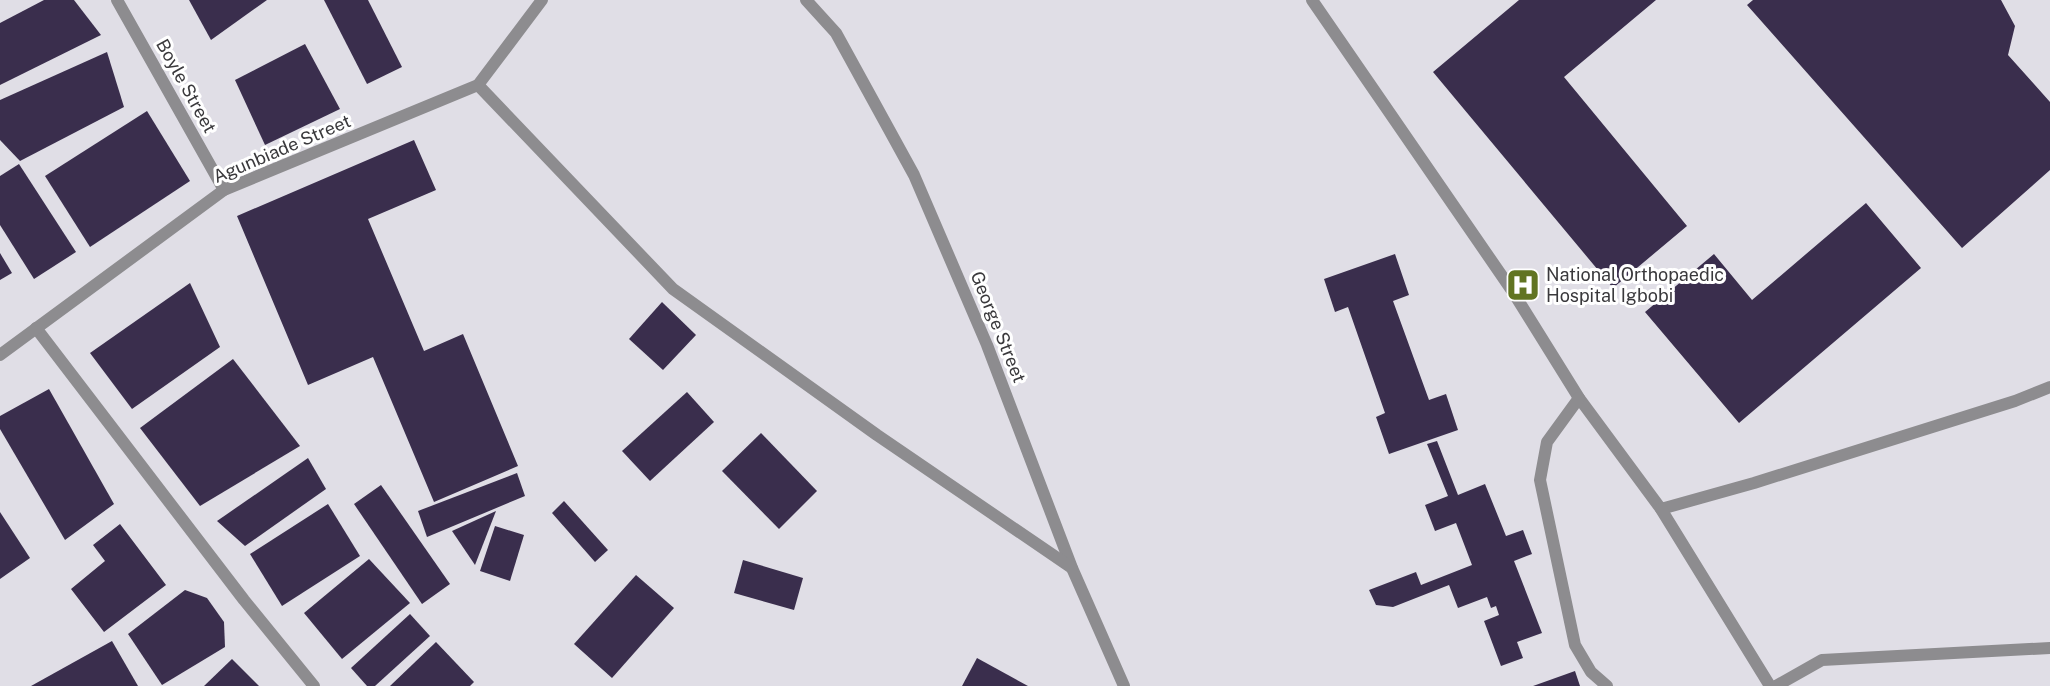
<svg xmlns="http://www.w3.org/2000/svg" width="2050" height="686" font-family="'Public Sans',sans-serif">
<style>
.building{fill:#3a2e4d}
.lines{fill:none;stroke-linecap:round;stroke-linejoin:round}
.service{stroke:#8d8c8f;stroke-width:12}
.minor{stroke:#8d8c8f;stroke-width:12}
.labels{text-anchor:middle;stroke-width:6;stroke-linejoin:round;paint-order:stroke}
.street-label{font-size:18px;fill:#3a393c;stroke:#fff}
.poi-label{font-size:18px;fill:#3a393c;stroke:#fff;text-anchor:start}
</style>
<rect width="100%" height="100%" fill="#e0dee6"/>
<g class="building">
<polygon points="44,0 74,0 101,35 0,85 0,23"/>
<polygon points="189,0 267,0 211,40"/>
<polygon points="324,0 368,0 402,67 367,84"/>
<polygon points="1519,0 1656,0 1564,77 1687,226 1613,288 1433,72"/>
<polygon points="1753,0 2001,0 2015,26 2008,55 2050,102 2050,170 1962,248 1747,5"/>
<polygon points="305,44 340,109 265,145 235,80"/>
<polygon points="107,52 124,107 20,161 0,140 0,100"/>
<polygon points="147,111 190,181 90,247 45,176"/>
<polygon points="414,140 436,190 368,219 424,351 463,334 518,466 434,502 373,357 308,385 237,216"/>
<polygon points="19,164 76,252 34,279 0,225 0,176"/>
<polygon points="1866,203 1921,268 1739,423 1645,312 1714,254 1752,300"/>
<polygon points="0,253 12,273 0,280"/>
<polygon points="1395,254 1409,295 1393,301 1429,400 1446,394 1458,430 1389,454 1376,417 1385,413 1348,307 1335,312 1324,279"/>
<polygon points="190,283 220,347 132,409 90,353"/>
<polygon points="662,302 696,335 663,370 629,339"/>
<polygon points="233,359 300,446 200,506 140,428"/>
<polygon points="49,389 114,504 65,540 0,429 0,416"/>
<polygon points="687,392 714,422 650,481 622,451"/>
<polygon points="761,433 817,491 779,529 722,471"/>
<polygon points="1437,441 1458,495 1485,484 1506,536 1523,530 1532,554 1514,561 1542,633 1517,642 1523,658 1501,666 1484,621 1499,615 1496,606 1491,608 1487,597 1458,608 1449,585 1393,607 1376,605 1369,590 1416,572 1421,585 1472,565 1456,523 1435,531 1425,505 1448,496 1427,444"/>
<polygon points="308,458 326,489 245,546 217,521"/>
<polygon points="517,473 525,496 427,537 418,511"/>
<polygon points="381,485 450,584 422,604 354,504"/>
<polygon points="564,501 608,550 595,562 552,513"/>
<polygon points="328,504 360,556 282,606 250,554"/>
<polygon points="496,511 475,565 452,531"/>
<polygon points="0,512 30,558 0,579"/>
<polygon points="120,524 166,585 104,632 71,589 105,561 93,545"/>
<polygon points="495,526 524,535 510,581 480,571"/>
<polygon points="369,559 410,603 342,659 304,613"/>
<polygon points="743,560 803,578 794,610 734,593"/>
<polygon points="636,575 674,608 612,678 574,644"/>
<polygon points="185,590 207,598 224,622 225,647 162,685 128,634"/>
<polygon points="410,614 430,636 375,686 367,686 351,668"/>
<polygon points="112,641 138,686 31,686"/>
<polygon points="436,642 474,682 470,686 390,686"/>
<polygon points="977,658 1028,686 962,686"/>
<polygon points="232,659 259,686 204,686"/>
<polygon points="1575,671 1580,686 1533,686"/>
</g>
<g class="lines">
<g class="service">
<polyline points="1312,0 1513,292 1579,398 1661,509 1754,483 2015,401 2050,387"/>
<polyline points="1579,398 1547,442 1540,480 1575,645 1591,672 1607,686"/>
<polyline points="1661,509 1770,686"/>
<polyline points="1776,686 1822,660 2050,648"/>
</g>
<g class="minor">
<polyline points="117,0 224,190"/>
<polyline points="806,0 836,33 914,175 987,345 1072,568 1124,686"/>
<polyline points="478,85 673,289 877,435 1072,568"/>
<polyline points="36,328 244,600 314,686"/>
<polyline points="0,355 224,190 478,85 542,0"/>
</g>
</g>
<defs>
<symbol id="hospital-square" viewBox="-11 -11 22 22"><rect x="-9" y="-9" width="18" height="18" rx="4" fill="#617422" stroke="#fff"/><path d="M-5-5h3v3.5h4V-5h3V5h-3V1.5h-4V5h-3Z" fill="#fff"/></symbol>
</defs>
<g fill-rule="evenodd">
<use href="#hospital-square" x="1504" y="266" width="38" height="38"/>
</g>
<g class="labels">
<g class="street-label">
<text transform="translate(186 86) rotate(61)" y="6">Boyle Street</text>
<text transform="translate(282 149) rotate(-23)" y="6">Agunbiade Street</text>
<text transform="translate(998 327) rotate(68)" y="6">George Street</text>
</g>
<g class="poi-label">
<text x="1546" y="281">National Orthopaedic<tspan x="1546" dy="21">Hospital Igbobi</tspan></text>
</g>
</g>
</svg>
